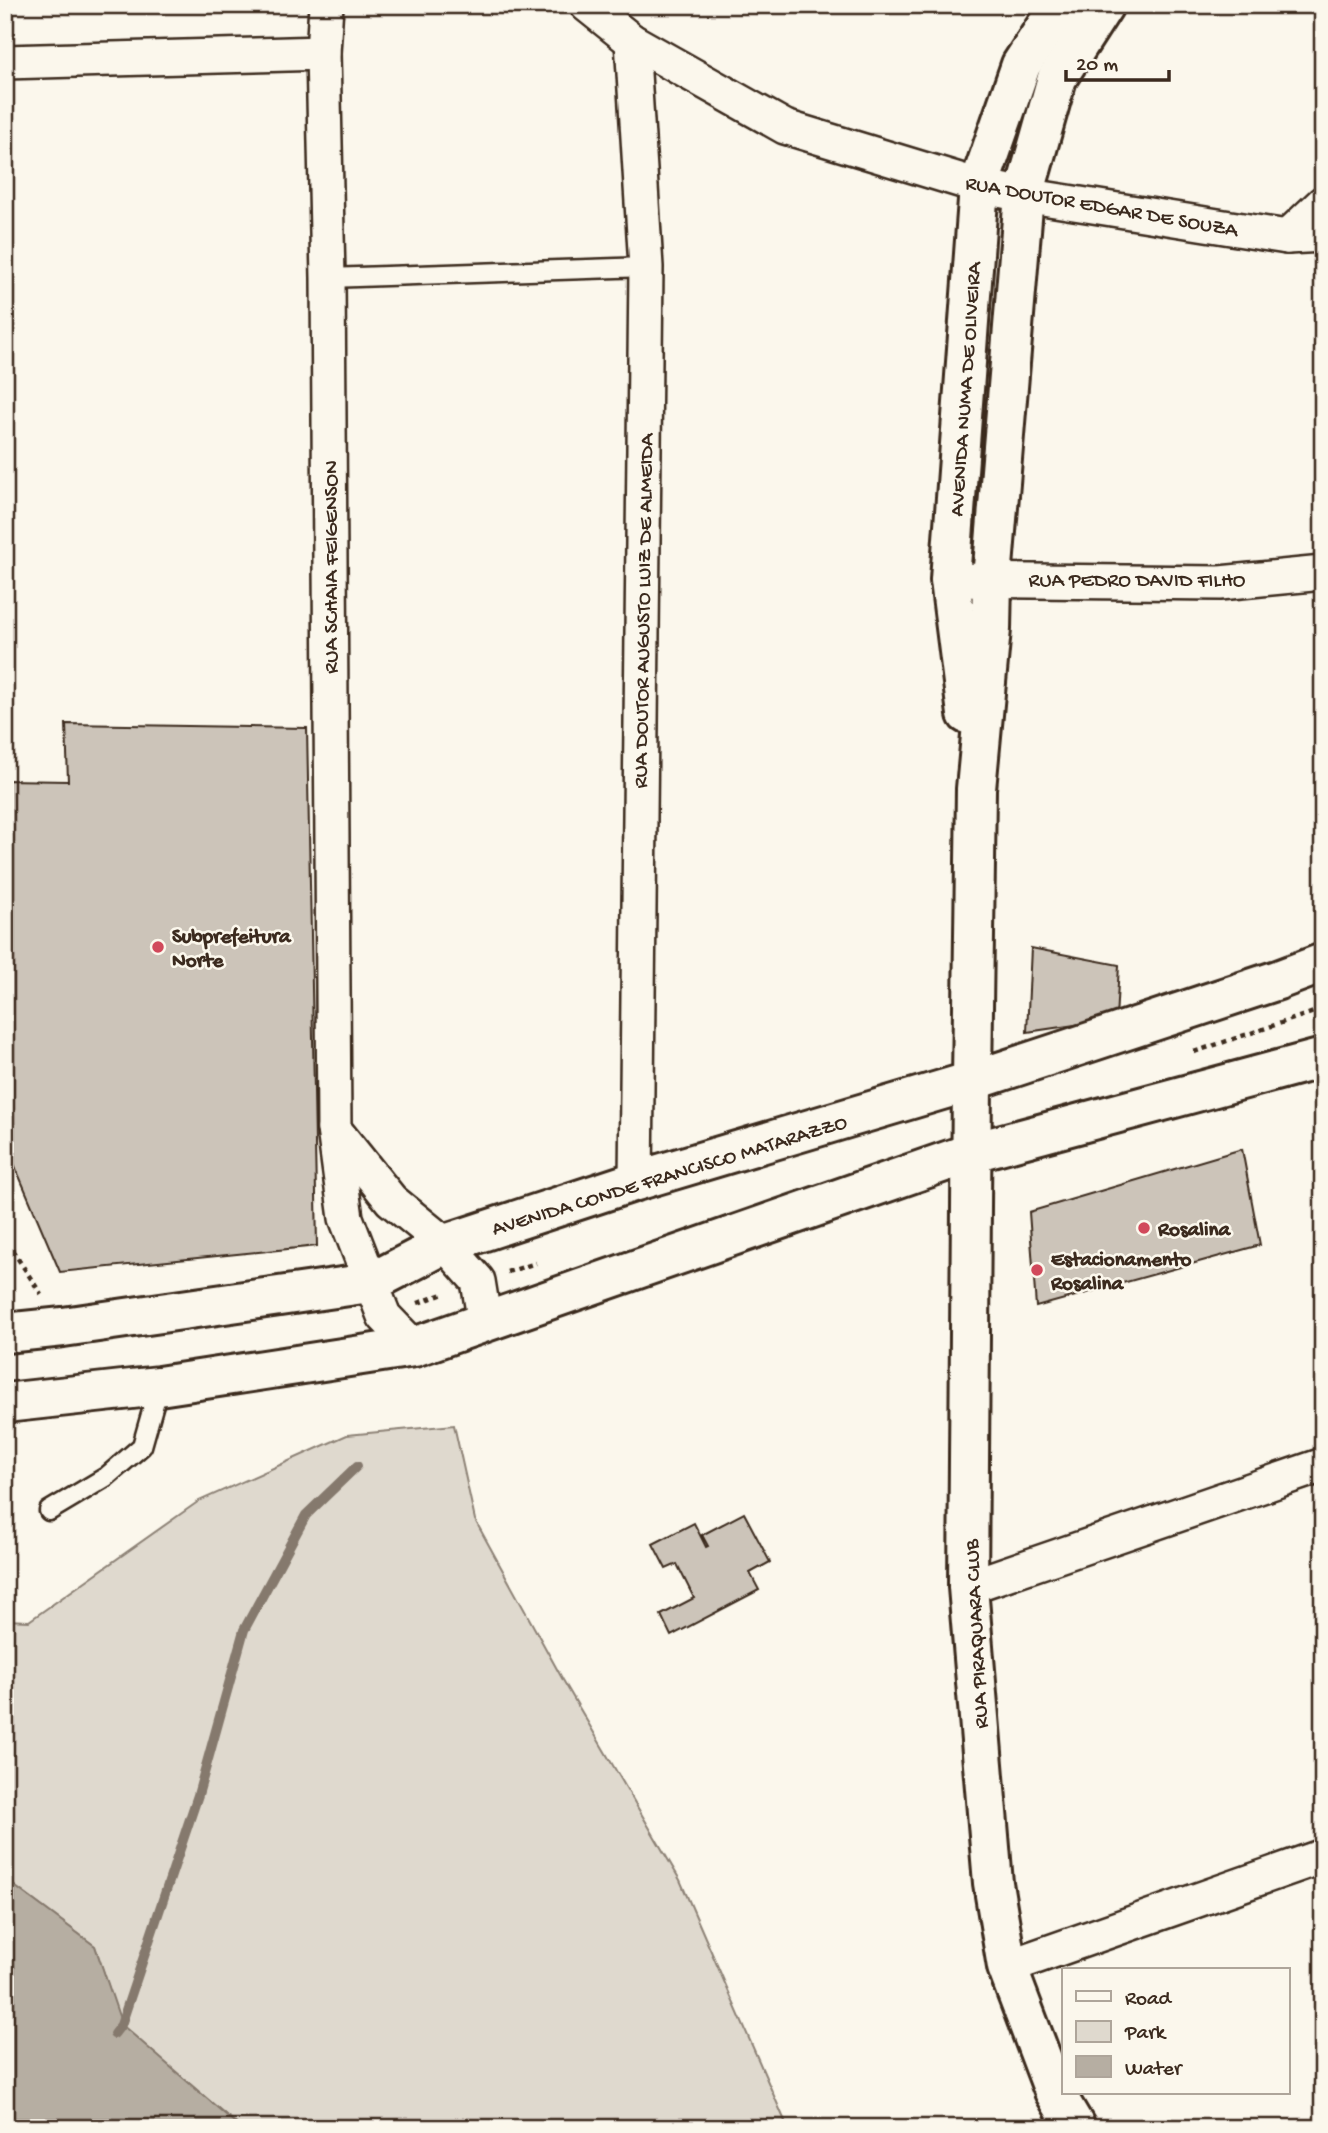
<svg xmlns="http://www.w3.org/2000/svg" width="1328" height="2133" font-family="'Gochi Hand',sans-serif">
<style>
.green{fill:#dfd9ce;stroke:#8d8276;stroke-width:2}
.water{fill:#b6aea2;stroke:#85796d;stroke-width:2}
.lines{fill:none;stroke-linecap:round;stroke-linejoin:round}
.stream{stroke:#85796d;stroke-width:10}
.building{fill:#ccc4b9;stroke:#3b2a1e;stroke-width:2}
.service-casing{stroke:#3b2a1e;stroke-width:23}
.minor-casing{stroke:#3b2a1e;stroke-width:38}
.tertiary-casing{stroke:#3b2a1e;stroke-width:44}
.secondary-casing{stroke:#3b2a1e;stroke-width:44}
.path{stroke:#3b2a1e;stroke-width:4.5;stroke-dasharray:5 5;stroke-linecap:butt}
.service{stroke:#fbf7ec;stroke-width:18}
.minor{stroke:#fbf7ec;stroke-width:33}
.tertiary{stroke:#fbf7ec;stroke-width:38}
.secondary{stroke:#fbf7ec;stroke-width:38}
.poi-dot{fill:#d1495b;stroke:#fbf7ec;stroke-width:2.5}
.labels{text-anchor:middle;stroke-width:5;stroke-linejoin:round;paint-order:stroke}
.street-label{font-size:21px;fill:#3b2a1e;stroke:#fbf7ec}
.poi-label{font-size:21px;font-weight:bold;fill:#3b2a1e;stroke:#fbf7ec;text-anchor:start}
</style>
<rect width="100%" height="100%" fill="#fbf7ec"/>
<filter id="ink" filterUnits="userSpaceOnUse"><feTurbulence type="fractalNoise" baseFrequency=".0143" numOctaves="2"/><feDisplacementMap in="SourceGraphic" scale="14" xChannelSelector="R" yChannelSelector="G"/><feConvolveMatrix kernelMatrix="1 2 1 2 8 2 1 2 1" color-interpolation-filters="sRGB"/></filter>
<g filter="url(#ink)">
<polygon class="green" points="454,1425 475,1520 563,1680 680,1880 788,2128 241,2128 121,2025 95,1946 5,1879 5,1620 29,1621 199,1501 347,1435"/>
<polygon class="water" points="5,1879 95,1946 122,2025 241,2128 5,2128"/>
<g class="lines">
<polyline class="stream" points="114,2034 121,2025 198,1795 244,1630 306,1515 357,1466"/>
</g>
<g class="building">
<polygon points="66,724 307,728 317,1246 60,1272 14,1164 5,1114 5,780 68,781"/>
<polygon points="1031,948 1119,965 1116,1019 1027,1032"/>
<polygon points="1242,1149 1260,1245 1036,1307 1029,1212"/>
<polygon points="744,1513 770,1562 750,1573 759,1590 671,1636 661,1615 694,1598 677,1564 666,1569 653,1544 694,1523 706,1547 708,1546 702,1535"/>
</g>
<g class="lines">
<defs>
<g id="service">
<polyline points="328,278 646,267"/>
<polyline points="49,1511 106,1477 142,1446 159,1386"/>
</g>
<g id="minor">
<polyline points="326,5 323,53 328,278 334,1129 346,1218 384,1316 414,1347"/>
<polyline points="587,5 632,41 785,127 979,186 1024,195 1287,237 1323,235"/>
<polyline points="632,41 646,267 636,1181"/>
<polyline points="5,62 323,53"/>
<polyline points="1287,237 1323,203"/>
<polyline points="950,580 1220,583 1323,573"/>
<polyline points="334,1129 391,1200 445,1244 478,1281 485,1324"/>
<polyline points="968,1587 1323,1465"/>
<polyline points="1007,1967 1323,1856"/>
</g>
<g id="tertiary">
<polyline points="1104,5 1057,78 1024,195 992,579 991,629 976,789 972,1081 1278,980 1323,963"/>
<polyline points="967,714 950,580 979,186 1021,65 1060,5"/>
<polyline points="973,1152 1323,1058"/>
</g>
<g id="secondary">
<polyline points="5,1333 63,1327 370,1283 445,1244 636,1181 972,1081 968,1587 993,1883 1007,1967 1054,2091 1076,2128"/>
<polyline points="5,1403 159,1386 414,1347 973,1152"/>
</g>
</defs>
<use href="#service" class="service-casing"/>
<use href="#minor" class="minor-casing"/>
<use href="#tertiary" class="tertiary-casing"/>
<use href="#secondary" class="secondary-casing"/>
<g class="path">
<polyline points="1194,1052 1323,1009"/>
<polyline points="5,1246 9,1245 41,1294"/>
<polyline points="507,1272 536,1263"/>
<polyline points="418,1303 446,1293"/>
</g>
<use href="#service" class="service"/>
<use href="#minor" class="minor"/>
<use href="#tertiary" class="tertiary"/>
<use href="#secondary" class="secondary"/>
</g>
</g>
<g class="poi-dot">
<circle cx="158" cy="947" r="7"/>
<circle cx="1144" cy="1228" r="7"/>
<circle cx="1037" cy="1270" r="7"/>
</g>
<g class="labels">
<g class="street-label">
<text transform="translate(1102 205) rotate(10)" y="7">RUA DOUTOR EDGAR DE SOUZA</text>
<text transform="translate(964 389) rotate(-86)" y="7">AVENIDA NUMA DE OLIVEIRA</text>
<text transform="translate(330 567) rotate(-90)" y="7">RUA SCHAIA FEIGENSON</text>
<text x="1137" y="586">RUA PEDRO DAVID FILHO</text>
<text transform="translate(642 611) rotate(-89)" y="7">RUA DOUTOR AUGUSTO LUIZ DE ALMEIDA</text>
<text transform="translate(669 1174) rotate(-17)" y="7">AVENIDA CONDE FRANCISCO MATARAZZO</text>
<text transform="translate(975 1634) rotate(-93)" y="7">RUA PIRAQUARA CLUB</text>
</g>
<g class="poi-label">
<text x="172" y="942">Subprefeitura<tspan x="172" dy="24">Norte</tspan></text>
<text x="1158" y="1235">Rosalina</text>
<text x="1051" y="1265">Estacionamento<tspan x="1051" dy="24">Rosalina</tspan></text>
</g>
</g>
<rect width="1328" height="2133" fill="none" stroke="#fbf7ec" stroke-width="28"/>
<rect x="14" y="14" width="1300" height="2105" fill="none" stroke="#3b2a1e" stroke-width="2.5" filter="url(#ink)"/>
<rect x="1062" y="1968" width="228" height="126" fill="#fbf7ec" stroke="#aea59a" stroke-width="2"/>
<rect x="1076" y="1991" width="35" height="10" fill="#fbf7ec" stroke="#aea59a" stroke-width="2"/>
<text x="1125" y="2004" font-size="21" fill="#3b2a1e">Road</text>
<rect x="1076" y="2021" width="35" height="21" fill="#dfd9ce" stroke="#aea59a" stroke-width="2"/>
<text x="1125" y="2038" font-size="21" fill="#3b2a1e">Park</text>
<rect x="1076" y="2056" width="35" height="21" fill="#b6aea2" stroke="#aea59a" stroke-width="2"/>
<text x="1125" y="2074" font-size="21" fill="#3b2a1e">Water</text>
<path d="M1066 70v10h103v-10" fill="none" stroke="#3b2a1e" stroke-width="3.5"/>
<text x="1076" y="70" font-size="21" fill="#3b2a1e" stroke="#fbf7ec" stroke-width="5" paint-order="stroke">20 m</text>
</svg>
